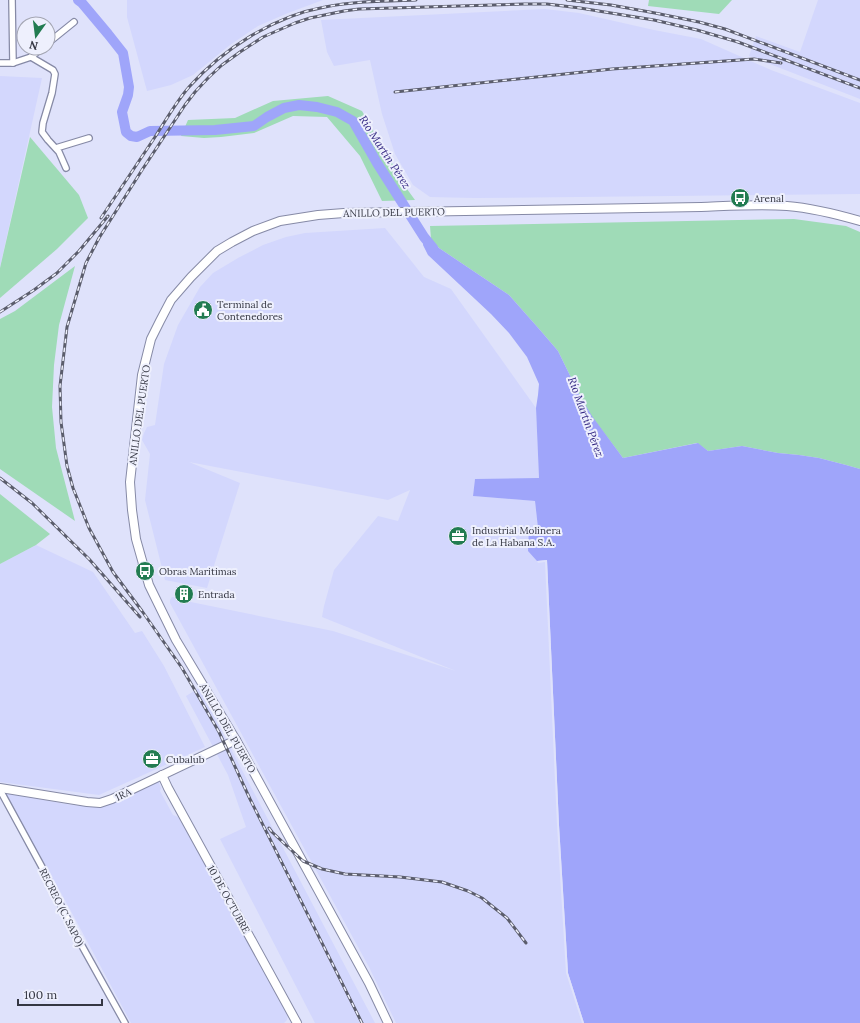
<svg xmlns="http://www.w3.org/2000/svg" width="860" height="1023" font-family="Lora,serif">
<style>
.built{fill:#d3d7fd}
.green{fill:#9fdbb7}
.water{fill:#9fa5fa}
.pier{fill:#dfe2fb}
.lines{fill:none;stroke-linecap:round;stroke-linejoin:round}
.river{stroke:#9fa5fa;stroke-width:10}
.street-casing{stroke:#868aa6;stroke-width:8}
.secondary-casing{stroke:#868aa6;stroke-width:10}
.primary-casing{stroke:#868aa6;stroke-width:10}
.street{stroke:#fff;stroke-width:5.5}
.secondary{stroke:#fff;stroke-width:8}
.primary{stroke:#fff;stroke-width:8}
.rail-casing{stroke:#5b5d6c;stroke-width:3}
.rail{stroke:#eef0fd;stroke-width:1.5;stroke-dasharray:4.5;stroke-linecap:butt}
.labels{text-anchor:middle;stroke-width:4;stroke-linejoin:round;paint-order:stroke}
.poi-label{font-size:10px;fill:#353743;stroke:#eef0fd;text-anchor:start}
.street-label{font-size:10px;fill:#353743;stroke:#eef0fd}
.water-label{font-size:11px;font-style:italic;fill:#2b1e7d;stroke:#eef0fd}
</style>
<rect width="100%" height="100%" fill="#dfe2fb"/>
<g class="built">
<polygon points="127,0 323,0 288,13 258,26 230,45 193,75 171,85 147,91 127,17"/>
<polygon points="818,0 860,0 860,99 749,56 756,36 800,52"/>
<polygon points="545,9 579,13 654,30 701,39 771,70 860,103 860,194 474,198 430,197 413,185 395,154 382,114 370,60 334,66 327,52 321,20"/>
<polygon points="0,76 42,78 0,267"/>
<polygon points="385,228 424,277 451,289 536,408 539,479 475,479 473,496 535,501 538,528 529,527 547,560 556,767 568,973 584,1023 396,1023 369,967 170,603 170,600 172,597 181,598 181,600 333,631 456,671 322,617 324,606 334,570 378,516 398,521 410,490 388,500 189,462 240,483 207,588 165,580 145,500 150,454 142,440 144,433 147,427 155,425 164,364 178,325 200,287 213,273 238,258 263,245 286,237 305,233"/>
<polygon points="36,545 93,572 135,633 142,631 164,666 205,747 99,795 0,782 0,564"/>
<polygon points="199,688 241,768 375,1023 315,1023 220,839 246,827 228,775 186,696"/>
<polygon points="158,781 161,788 160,791 173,815 178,817 288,1011 288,1015 287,1020 284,1023 131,1023 66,902 5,793 71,805 95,807 105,806"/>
</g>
<g class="green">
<polygon points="649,0 732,0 719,14 648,6"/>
<polygon points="328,96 362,111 407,189 415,200 382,201 360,156 327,117 293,116 254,133 221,137 204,138 181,136 188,120 235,118 273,101"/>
<polygon points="30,137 79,195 88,218 57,249 0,298 0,268"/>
<polygon points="794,219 846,226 860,232 860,469 846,465 819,458 799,455 778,453 742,446 708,451 697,443 623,458 592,417 580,396 558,351 540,330 509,295 439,248 431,239 430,226"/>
<polygon points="75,266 59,325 54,365 52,407 56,448 75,521 0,469 0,319 15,311"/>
<polygon points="0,494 50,534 36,545 0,564"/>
</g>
<polygon class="water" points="424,237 431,239 439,248 509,295 540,330 558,351 580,396 592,416 623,458 698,443 708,451 742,446 778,453 799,455 819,458 846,465 860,469 860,1023 584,1023 568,973 559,825 547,560 537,561 528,551 529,527 538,528 535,501 473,496 475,479 539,478 536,408 538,395 539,384 527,357 509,333 491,314 428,255 423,245"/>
<polygon class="pier" points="547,560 559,825 568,973 584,1023 582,1023 566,973 557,825 545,562 538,563 537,561"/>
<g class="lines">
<polyline class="river" points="78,0 82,3 108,34 123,53 129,87 128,95 122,112 126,132 131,136 137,137 150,131 215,130 254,126 267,117 284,108 299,105 317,107 337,112 353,121 377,163 424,237 433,248"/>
<defs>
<g id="street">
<polyline points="12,0 13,63"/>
<polyline points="48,43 74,22"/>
<polyline points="31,57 53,70 55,74 52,93 43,123 42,132 48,140 59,152 66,168"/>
<polyline points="0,63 13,63 31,57 42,48"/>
<polyline points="56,148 89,138"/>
<polyline points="0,790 43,869 72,928 125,1023"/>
</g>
<g id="secondary">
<polyline points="236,740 369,983 388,1023"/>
<polyline points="162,775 168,788 297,1023"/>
</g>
<path id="primary" d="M0,788L87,802L100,803L112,799L236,740L176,640L149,585L136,539L132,510L130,482L142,375L151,339L160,321L171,300L191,277L217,251L232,242L253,231L280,221L318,215L344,213L701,207C729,206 759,204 787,206C812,208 836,214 860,221"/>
</defs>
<use href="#street" class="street-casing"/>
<use href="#secondary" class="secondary-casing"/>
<use href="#primary" class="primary-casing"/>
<use href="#street" class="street"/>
<use href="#secondary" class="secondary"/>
<use href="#primary" class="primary"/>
<defs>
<g id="rail">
<polyline points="567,0 611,5 655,13 699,22 725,29 860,80"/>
<polyline points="395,92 612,69 754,59 781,63"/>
<path d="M101,218C119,191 137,164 155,137C166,120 176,102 189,87C223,49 274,16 325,7C355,1 386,1 416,0"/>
<polyline points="0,312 34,290 57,273 79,251 108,216"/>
<polyline points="0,478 32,503 89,559 140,617"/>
<polyline points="269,828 272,832 303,861 322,869 345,874 400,877 442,882 468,891 482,898 507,918 526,943"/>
<polyline points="362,1023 250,799 219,732 182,668 142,611 113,572 89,528 73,488 67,466 61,422 60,386 67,327 86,263 99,238 142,170 185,105 195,92 209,77 222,65 240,52 263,37 295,23 310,18 344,11 359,9 524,4 547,4 580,8 654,20 697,30 738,42 860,88"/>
</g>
</defs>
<use href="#rail" class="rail-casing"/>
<use href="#rail" class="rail"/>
</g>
<defs>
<symbol id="bus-disc" viewBox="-11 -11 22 22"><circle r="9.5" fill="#227c51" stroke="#eef0fd"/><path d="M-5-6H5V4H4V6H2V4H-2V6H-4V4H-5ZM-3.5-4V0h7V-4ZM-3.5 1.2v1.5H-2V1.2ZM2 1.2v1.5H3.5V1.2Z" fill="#fff"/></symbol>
<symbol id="civic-disc" viewBox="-11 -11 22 22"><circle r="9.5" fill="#227c51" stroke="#eef0fd"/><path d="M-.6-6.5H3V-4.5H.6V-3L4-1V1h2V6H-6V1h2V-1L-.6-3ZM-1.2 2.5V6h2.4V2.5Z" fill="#fff"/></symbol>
<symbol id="office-disc" viewBox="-11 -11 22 22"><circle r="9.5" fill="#227c51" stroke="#eef0fd"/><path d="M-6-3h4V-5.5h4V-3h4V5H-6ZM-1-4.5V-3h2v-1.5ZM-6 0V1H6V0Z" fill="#fff"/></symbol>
<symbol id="building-disc" viewBox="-11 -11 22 22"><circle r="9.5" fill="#227c51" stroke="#eef0fd"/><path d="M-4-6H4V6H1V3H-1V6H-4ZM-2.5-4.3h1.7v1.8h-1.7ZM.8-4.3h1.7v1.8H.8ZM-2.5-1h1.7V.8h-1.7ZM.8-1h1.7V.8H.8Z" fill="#fff"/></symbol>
</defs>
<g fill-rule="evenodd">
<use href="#bus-disc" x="729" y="187" width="22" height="22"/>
<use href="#civic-disc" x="192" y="299" width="22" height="22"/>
<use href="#office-disc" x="447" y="525" width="22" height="22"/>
<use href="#bus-disc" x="134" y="560" width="22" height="22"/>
<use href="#building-disc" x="173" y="583" width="22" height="22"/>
<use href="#office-disc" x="141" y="748" width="22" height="22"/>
</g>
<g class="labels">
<g class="poi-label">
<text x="754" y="202">Arenal</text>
<text x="217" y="308">Terminal de<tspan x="217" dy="12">Contenedores</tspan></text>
<text x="472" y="534">Industrial Molinera<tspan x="472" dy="12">de La Habana S.A.</tspan></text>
<text x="159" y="575">Obras Maritimas</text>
<text x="198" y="598">Entrada</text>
<text x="166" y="763">Cubalub</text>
</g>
<g class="street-label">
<text transform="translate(394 212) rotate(-1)" y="4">ANILLO DEL PUERTO</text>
<text transform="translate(139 415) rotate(-82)" y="4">ANILLO DEL PUERTO</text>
<text transform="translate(228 728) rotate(60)" y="4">ANILLO DEL PUERTO</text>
<text transform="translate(123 794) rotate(-25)" y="4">1RA</text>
<text transform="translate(229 899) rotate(61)" y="4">10 DE OCTUBRE</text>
<text transform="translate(62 907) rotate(63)" y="4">RECREO (C. SAPO)</text>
</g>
<g class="water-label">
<text transform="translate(385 152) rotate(57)" y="4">Río Martín Pérez</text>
<text transform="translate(586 417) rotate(70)" y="4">Río Martín Pérez</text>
</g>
</g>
<g transform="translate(36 36) rotate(194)"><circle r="19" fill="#eef0fd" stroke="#a4a6b3"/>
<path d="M0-3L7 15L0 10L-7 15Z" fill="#227c51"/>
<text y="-6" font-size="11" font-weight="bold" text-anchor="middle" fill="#353743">N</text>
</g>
<path d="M18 999v6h84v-6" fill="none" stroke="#353743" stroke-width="2"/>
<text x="24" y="999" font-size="12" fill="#353743" stroke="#eef0fd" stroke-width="3" paint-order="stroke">100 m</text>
</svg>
